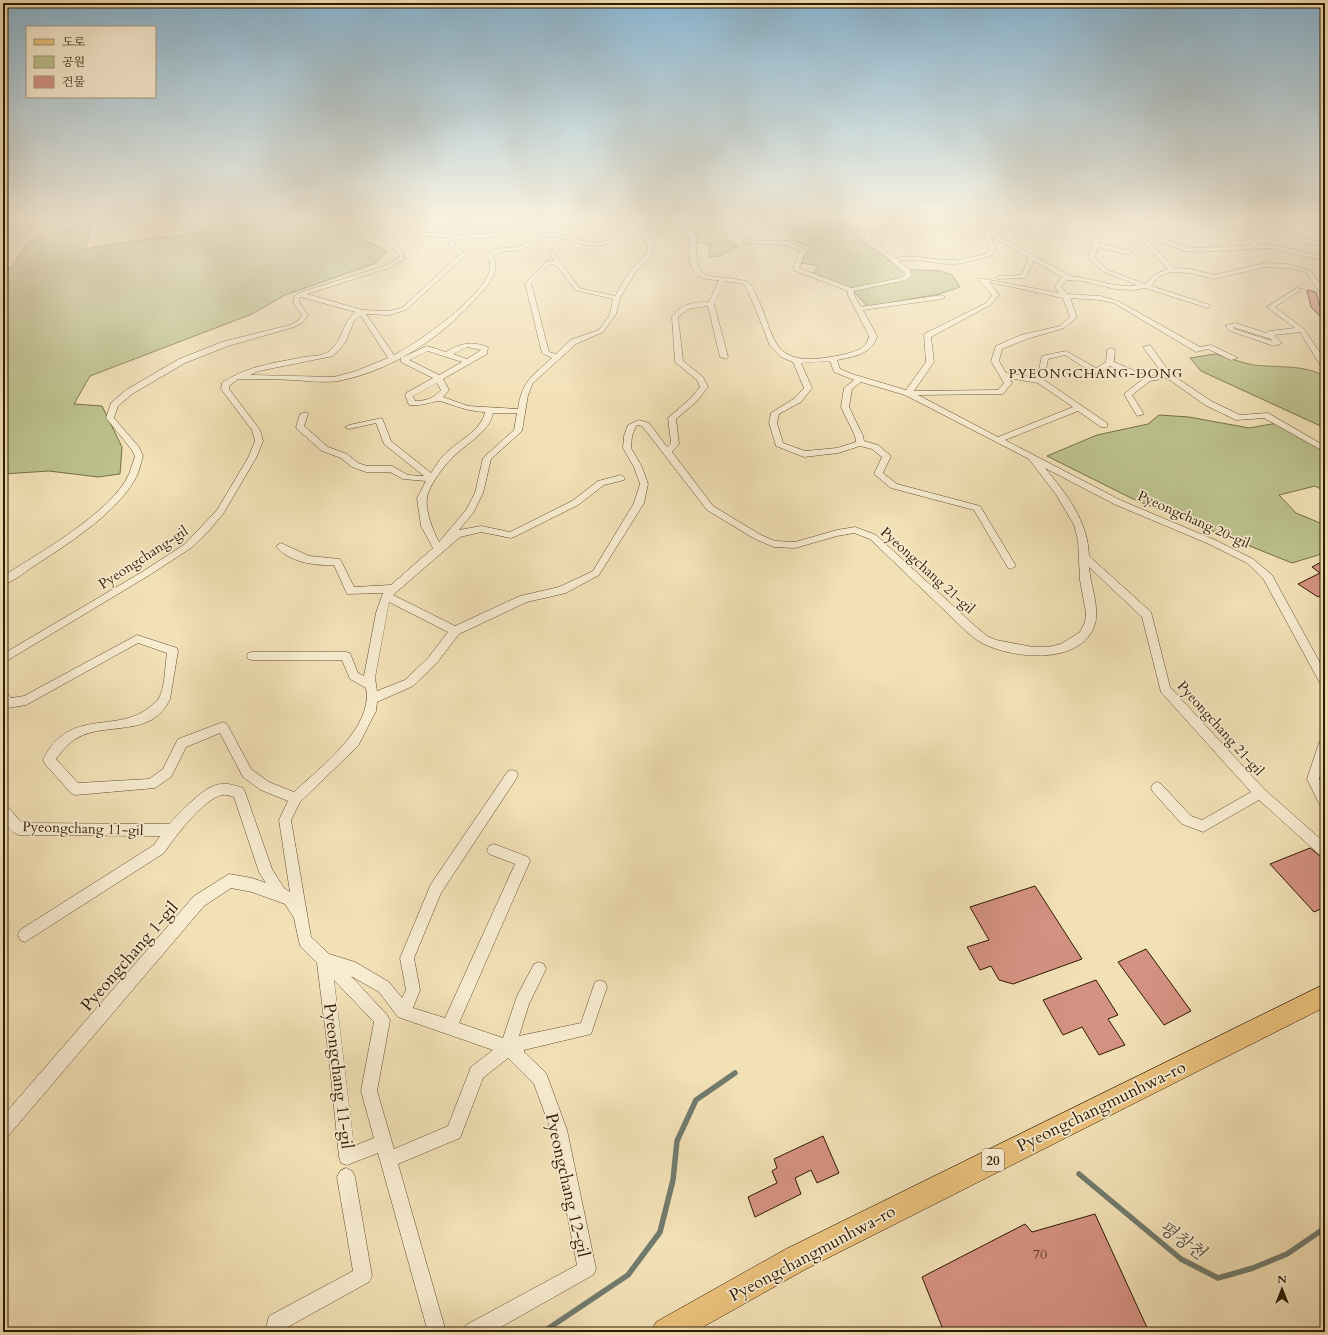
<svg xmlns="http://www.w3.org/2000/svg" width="1328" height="1335" font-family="Cardo,'Noto Serif KR',serif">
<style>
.green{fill:#bcc28d;stroke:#766e47}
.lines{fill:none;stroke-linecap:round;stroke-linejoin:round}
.stream-far1{stroke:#717b6d;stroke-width:2}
.stream{stroke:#717b6d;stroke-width:5.5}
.building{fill:#d49282;stroke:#2f1a01}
.street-casing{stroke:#604c2e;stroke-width:1}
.primary-casing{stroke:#2f1a01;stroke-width:1}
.street{fill:#f7ebd0;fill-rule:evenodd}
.primary{fill:#e9c07b;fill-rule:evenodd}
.labels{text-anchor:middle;stroke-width:3.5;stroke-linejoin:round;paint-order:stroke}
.far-quarter-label{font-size:13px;letter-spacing:1px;fill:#2f1a01;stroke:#f7ebd0}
.shield{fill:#f7ebd0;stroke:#6b593f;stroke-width:1}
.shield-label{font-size:13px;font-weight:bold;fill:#2f1a01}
.street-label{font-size:14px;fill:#2f1a01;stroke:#f7ebd0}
.near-number-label{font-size:14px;fill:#583821}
.near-street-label{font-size:17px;fill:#2f1a01;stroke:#f7ebd0}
.near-water-label{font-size:18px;font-style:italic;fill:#565240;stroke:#f7ebd0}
</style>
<rect width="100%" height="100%" fill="#f2e0b6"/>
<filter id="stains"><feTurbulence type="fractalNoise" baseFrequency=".005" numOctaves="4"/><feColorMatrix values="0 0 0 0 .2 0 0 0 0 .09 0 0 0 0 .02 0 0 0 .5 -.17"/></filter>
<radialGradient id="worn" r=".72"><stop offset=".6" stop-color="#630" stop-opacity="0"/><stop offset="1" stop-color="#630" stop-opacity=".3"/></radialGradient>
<g class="green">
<polygon points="213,220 478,220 466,222 427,220 384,224 353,235 387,251 376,263 285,295 252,314 90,376 74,404 102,406 122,447 120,474 98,477 49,471 3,474 3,269 12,267 28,242 92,222 85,249 148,239 204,233"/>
<polygon points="507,220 574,220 536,228"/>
<polygon points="684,220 726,220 724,235 738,246 719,256 709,257 710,245 697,242 694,229"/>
<path d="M749,220H840L857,230L861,240L901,269L940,271L952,275L960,287L939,294L867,307C853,286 835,282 812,274L819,266L801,263L810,247L789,238L795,229L748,223Z"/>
<path d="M1215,354C1228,357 1241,363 1254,365C1277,368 1306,364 1325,377V428L1201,371L1190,358Z"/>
<polygon points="1159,415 1189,417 1249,428 1278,423 1325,451 1325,491 1315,486 1279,495 1296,513 1325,525 1325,553 1292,563 1133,499 1047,456 1097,435 1148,424"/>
</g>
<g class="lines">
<polyline class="stream-far1" points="28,226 42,223"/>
<g class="stream">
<polyline points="1079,1174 1181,1259 1218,1278 1253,1268 1287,1254 1325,1228"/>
<polyline points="543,1332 628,1275 660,1232 673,1180 677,1141 696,1100 735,1073"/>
</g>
</g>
<g class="building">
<polygon points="1307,290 1316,292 1324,320 1311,307"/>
<polygon points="1325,560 1325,593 1318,597 1298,584 1320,573 1312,567"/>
<polygon points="1310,848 1325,860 1325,907 1314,912 1270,864"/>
<polygon points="1035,886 1082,959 1013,984 999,980 991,966 980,970 967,947 989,940 970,907"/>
<polygon points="1146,949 1191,1011 1164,1025 1118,962"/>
<polygon points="1096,980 1118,1015 1108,1019 1125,1045 1099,1055 1082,1027 1063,1035 1043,1000"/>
<polygon points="823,1136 839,1173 817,1183 811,1170 795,1178 801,1194 755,1217 748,1197 777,1183 772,1171 777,1168 774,1159"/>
<polygon points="1095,1214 1149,1332 944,1332 922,1277 1025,1224 1032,1232"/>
</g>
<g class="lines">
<defs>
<g id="street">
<polygon points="51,220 61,220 3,239 3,235"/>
<path d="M507,220H513C503,243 480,237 459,239L455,242V245L465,254V256L406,310L389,315L366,314L394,355C419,342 482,298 490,270C491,264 489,260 487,255C495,247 505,248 516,247C528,245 536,233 550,233C567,233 583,245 601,242C618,239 630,220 648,220C629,236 606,251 581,244C570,241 559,236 548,237C538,237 531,245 523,249C514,252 504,250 496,254L493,255C501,271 489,284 479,295C444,336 392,371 338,381C323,383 308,381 293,380C274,379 256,379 238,379L229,386V389L260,430L263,441L256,458L223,514L207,533L191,548L148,576L3,663V654L142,572L185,544L217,510L248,458L255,441L252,430L221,389L222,383C246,366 275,363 304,357C311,356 322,356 328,352C343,342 342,321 356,312L301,297L299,299L300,304L308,315L302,323L294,327L228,346L185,363L132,394L118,406L114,418L139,447L143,456C141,462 140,468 138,473C123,509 68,544 37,564C26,571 15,581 3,585V576C38,554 112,512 129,474C131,468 133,462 135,456L132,450L106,418L111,403L126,390L179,359L222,342L290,325L298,321L302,315L294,304L293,299L298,293L385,266L400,257L384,237L390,232L400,230L457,235L493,233L503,228ZM400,234L452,238L449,241V246L459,255L402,308L389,311L362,310L307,294L389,268L405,259L403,252L390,237L394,235ZM361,316L388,358L356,371L334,377L250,375L259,371L333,356L345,343L355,319Z"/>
<polygon points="576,220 588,220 585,222"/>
<path d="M660,220H672L658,224L647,234L654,247L651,256L635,273L620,298L616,314L603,332L576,344L533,383L528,395L522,431L491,459L483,493L473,513L459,530L481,526L510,532L572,501L598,481L621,475L625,478L624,480L604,485L578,505L514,537L511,538L481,532L460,537L393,595L455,626L520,596L559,587L593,571L634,503L640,484L634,467L623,448L624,436L628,425L639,420L649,423L667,447L671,443L668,418L691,398L700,387L697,380L675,362L672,317C681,304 693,302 709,302L719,280C685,280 689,262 690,235L672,220C683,220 689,227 696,235C695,291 707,270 749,282C780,332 761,372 841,355C853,352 867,350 869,336L848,295V291L793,270L800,251L787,245L745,243L743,242V240L788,241L806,250L799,268L851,288L901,278L906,274L866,239L864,236L867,234L845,220C856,220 861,227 871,231C878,235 908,233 914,228L912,220H918L920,228C907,242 887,232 870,237L894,258C914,254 931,260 951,260C964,260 976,256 988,253L989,246L984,236L986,234L952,220C966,220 979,231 991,231C1010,230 1027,220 1046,220L1026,228L995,234L1070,276C1093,278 1115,289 1138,285L1104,272L1088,258L1092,244L1099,234L1116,220H1178C1150,236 1119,203 1099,243L1124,250H1128L1137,238L1154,235L1186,247L1198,248L1252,245L1225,220H1232L1258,245L1269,244L1325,257V261L1269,248L1198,252L1185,251L1153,239L1147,240L1174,268L1190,269L1214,275L1265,263L1287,264L1310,270L1325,290V299L1323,298L1306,272L1287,268L1265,267L1214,279L1190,273L1172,272L1159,276L1151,286L1210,305V307L1208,308L1145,288L1133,290L1115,289L1082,281L1067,280L1061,287L1067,294L1100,296L1118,301L1200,347L1211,345L1238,358L1231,360L1208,349L1196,352L1114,303L1100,300L1070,298L1077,317L1076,318L1064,328L1027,339L1002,349L999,361L1006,373L1037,378L1042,356L1066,351L1096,368L1106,362L1107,350L1111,348L1115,350L1114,362L1149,377L1163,374L1143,347L1150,345L1171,374L1211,401L1240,415L1268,413L1325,446V452L1264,418L1236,420L1205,405L1167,378L1150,381L1132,395L1144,414L1137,416L1124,394L1143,379L1110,366L1099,373H1093L1065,355L1048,359L1044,380L1107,423V427H1101L1078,411L1005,440L1120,500L1215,540L1253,559L1272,575L1325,672V686L1321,685L1264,580L1247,563L1209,544L1114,504L1045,468C1066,493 1088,521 1089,556L1151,612L1170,687L1264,789L1325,843V857L1320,855L1259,800L1203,832L1182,824L1153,792L1151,788L1153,784L1157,782L1161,784L1191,816L1202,820L1251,792L1161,692L1142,617L1089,567C1090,584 1100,608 1095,624C1082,666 1012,659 982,643C976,640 972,636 967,632L870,539L854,533L837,536L795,548L774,547L755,539L707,510L643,427L639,425L636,426L632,436L631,448L642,467L648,484L644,503L599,575L566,593L527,602L459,634L436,664L413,686L377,702L376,711L358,746L300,802L291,820L311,937L329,954L355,962L389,982L402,998L406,990L400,958L431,884L508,771L512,770L516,771L518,775L516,779L441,893L414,958L420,990L413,1008L445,1018L515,864L489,854L487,850L489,846L494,844L528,857L530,861L459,1023L503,1038L517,996L534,964L539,962L544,964L546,969L529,1004L519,1036L581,1023L595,982L600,980L605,982L607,987L591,1034L524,1050V1052L546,1073L567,1130L596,1269L593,1275L492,1332H464L466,1325L577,1265L551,1130L534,1084L508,1058L483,1078L460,1138L398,1164L446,1332H428L378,1153L347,1165L341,1163L339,1157L330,1067L317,963L300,946L294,918L285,904L252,892L231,888L204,906L9,1135L3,1137V1116L194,896L229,874L252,878L266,883L259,872L234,797C231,796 225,794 222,795C203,799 174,838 164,853L25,942L20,940L18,935L20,930L154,845L160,836L19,835C5,830 3,817 3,804L7,806L22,823L169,824C180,813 205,784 222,784C228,783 237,786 243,788L245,792L272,869L284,888L290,892L279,820L288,801L261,790L243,777L220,733L186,747L171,777L155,788L75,795L71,793L45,764L43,760C69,705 119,736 152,705C154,703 158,701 159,698C165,688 165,666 167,653L138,643L26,705L8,708L4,706L3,691L7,693L11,698L24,696L137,635L177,648L178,651L170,699C152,739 106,721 77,738C68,743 62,751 56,759L78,783L149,779L163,769L178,739L223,722L227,724L251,769L269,782L294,792C319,768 374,728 366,688L350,679L342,660H252L248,659L247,656L248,653L252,652H346L350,653L358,673L364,676L376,613L383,593L347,594L334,565C315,566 288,562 276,546L281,543L309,556L340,559L354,587L391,585L433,548L421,526L417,498L426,481L403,479L390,472H366L352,467L341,458L322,451L297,429L296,427L300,414L307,412L308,414L304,426L328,447L347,454L358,463L367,466H392L408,475L424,476L384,444L376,423L349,429L345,427L349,425L382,418L391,441L431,473C435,467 439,460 444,455C457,441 481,432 485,412C466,411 457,406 440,401C436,400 421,407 409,405L405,395L406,393L433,378L401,362V358L427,346L446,352C461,343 471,341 488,347L487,354L443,379L449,390L443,397L468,406L518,409C522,381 532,376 552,358L542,353L525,283L547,261H554L549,251H553L579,288L615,296L630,271L646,254L648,247L641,234L654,222ZM990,236L1029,258L1021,275L999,276L996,278L997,279L1025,278L1034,261L1062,277L1055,287L1059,293L979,278V280L992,295L986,303L924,334L926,362L906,390L852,374L840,369L837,360C852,357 873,354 877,336L863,310L942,299L945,297L942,295L861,307L854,295V291L905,280L912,276L910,270L898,261C916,257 933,264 951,264C965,264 979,259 993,255L995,246ZM1141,241L1168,269L1155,274L1145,284L1108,270L1094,258L1098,247L1124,254L1132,252ZM550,264L557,266L575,290L613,299L610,314L599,330L570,340L556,354L549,352L531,283ZM725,281L744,284L754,305L770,346L781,357L793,362L804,388L795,398L771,413L769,423L776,446L804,457L838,453L860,446L872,449L882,457L874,474L891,488L974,510L1008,568L1011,569L1016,566L980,506L897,484L883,473L891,456L878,445L864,441L863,436L849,407L852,389L861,382L905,395L1029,459L1057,496L1074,525L1078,540L1080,580L1086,613L1085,622L1080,632L1061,644L1048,647H1033L996,640L987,636L975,626L876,535L855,527L837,530L795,542L775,541L761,535L713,506L672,452L679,444L676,419L696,402L708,387L703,377L683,361L678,317L688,309L708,306L720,357L727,359L728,357L714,304ZM989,282L1063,298L1070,317L1060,326L1021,335L996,346L991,361L1004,383L998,390L914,391L934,362L931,337L990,305L999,295ZM467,347L481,350L467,359L453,354ZM428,351L462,362L439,375L409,360ZM830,361L834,372L854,380L844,388L841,407L855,436L856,442L837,448L805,451L783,443L777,423L779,414L801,402L812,388L801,363ZM1009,378L1038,383L1073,407L998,437L918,395L1000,394H1003L1012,383ZM437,383L441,390C434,398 426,401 415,401L413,396ZM493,413H517L514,430L483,458L475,493L466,510L439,542C433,531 425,510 427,498C429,483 450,458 462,449C474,439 490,429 493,413ZM389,602L448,632L428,658L405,680L377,691L375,678ZM351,976L379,992L398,1017L493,1050L471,1067L448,1126L394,1149L377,1091L390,1020L387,1015ZM334,980L374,1022L361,1091L374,1138L354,1146Z"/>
<path d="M1244,220C1255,220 1265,229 1276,232C1292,237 1309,239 1325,242V246C1298,241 1265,239 1244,220Z"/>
<polygon points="1307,220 1318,222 1320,227 1325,229 1325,233 1316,229 1314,224"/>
<polygon points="4,225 9,226 3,233"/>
<path d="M1297,288L1302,289L1275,307L1304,329L1325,360V368H1322L1300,332L1274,335L1282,343L1274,346L1230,331L1225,326L1235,323L1266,333L1269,331L1295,328L1267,307ZM1233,327L1271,339L1272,341L1234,329Z"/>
<polygon points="1325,738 1325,761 1319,779 1325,790 1325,809 1321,807 1307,779 1319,743 1321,739"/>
<polygon points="346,1168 352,1171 355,1177 372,1276 369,1282 284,1329 283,1332 265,1332 269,1316 353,1271 337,1177 340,1171"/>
</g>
<polygon id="primary" points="1325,984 1325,1007 806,1269 694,1332 651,1332 656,1322 786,1249"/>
</defs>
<use href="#street" class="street-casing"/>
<use href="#primary" class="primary-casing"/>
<use href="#street" class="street"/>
<use href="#primary" class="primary"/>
</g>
<linearGradient id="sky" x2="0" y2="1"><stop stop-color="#8ab7d4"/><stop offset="0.54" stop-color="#f9f1de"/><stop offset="1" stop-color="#f9f1de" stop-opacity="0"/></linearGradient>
<rect width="1328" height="407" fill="url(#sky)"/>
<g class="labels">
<g class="far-quarter-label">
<text x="1096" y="378">PYEONGCHANG-DONG</text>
</g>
<rect class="shield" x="982" y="1149" width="22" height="22" rx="3"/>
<g class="shield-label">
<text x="993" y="1165">20</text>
</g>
<g class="street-label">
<text transform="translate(1194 519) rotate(24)" y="5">Pyeongchang 20-gil</text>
<text transform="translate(143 557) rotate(-33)" y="5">Pyeongchang-gil</text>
<text transform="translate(928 570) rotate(42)" y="5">Pyeongchang 21-gil</text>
<text transform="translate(1221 728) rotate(48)" y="5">Pyeongchang 21-gil</text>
<text transform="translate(83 828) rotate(2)" y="5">Pyeongchang 11-gil</text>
</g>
<g class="near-number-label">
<text x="1040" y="1259">70</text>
</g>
<g class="near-street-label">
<text transform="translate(129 956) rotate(-49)" y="6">Pyeongchang 1-gil</text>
<text transform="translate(339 1076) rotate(83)" y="6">Pyeongchang 11-gil</text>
<text transform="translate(1101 1106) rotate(-26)" y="6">Pyeongchangmunhwa-ro</text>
<text transform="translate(568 1185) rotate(77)" y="6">Pyeongchang 12-gil</text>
<text transform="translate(812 1253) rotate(-28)" y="6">Pyeongchangmunhwa-ro</text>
</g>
<g class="near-water-label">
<text transform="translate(1182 1240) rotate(35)" y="6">평창천</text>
</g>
</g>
<rect width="1328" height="1335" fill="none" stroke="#f2e0b6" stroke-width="16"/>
<rect x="4" y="4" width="1320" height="1327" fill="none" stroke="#2f1a01" stroke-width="2"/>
<rect x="8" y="8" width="1312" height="1319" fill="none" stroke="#2f1a01"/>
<rect x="26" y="26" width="130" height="72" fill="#f7ebd0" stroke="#a7977d"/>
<rect x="34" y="39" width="20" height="6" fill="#e9c07b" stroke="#a7977d"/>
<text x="62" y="46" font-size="12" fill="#2f1a01">도로</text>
<rect x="34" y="56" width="20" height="12" fill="#bcc28d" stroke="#a7977d"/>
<text x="62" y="66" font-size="12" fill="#2f1a01">공원</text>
<rect x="34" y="76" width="20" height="12" fill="#d49282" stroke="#a7977d"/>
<text x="62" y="86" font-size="12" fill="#2f1a01">건물</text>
<g transform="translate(1282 1289)" stroke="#f7ebd0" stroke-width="3" paint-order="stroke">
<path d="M0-3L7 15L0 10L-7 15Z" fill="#2f1a01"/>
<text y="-6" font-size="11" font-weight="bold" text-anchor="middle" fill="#2f1a01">N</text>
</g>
<rect width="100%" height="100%" filter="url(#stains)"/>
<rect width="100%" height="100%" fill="url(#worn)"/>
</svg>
